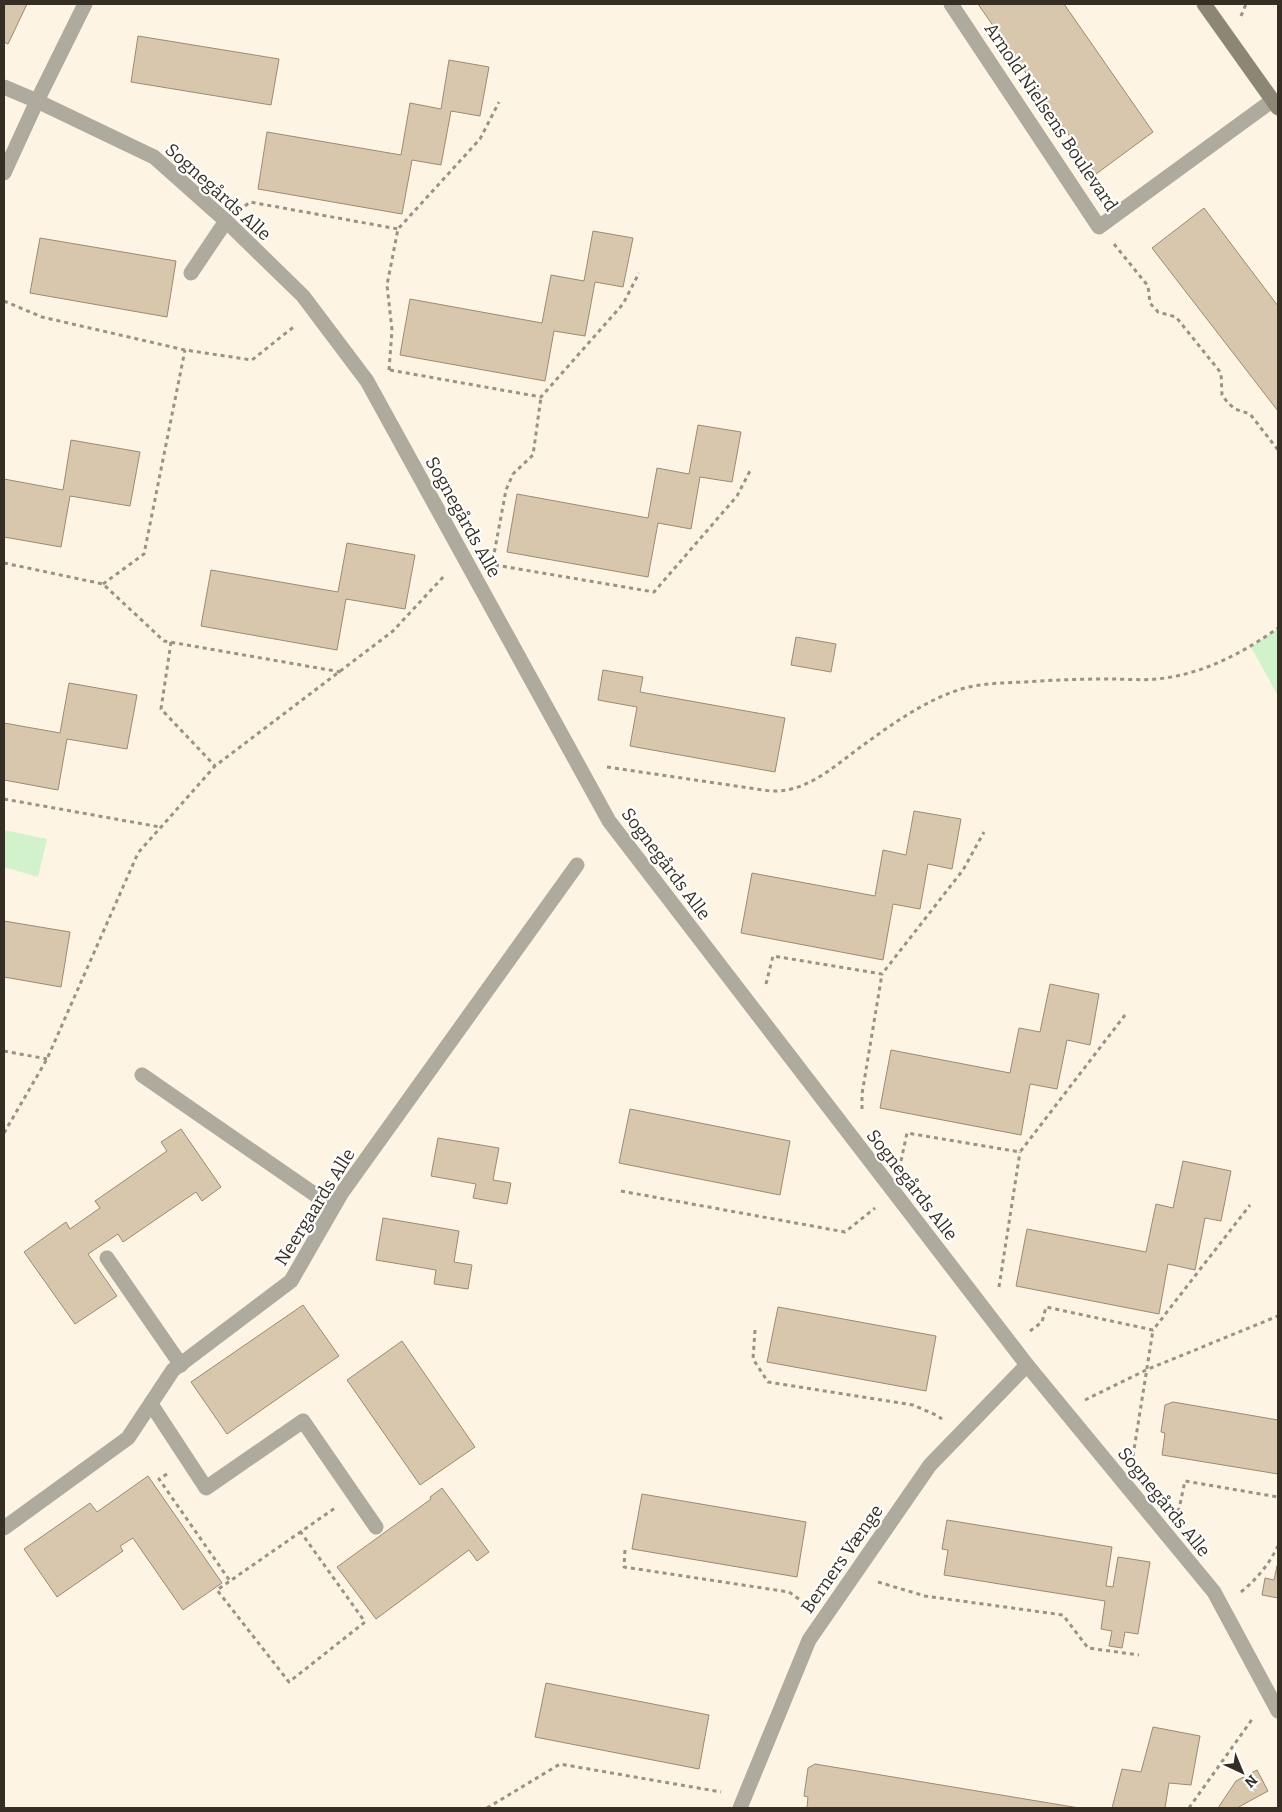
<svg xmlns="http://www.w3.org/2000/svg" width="1282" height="1812" font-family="Bitter,serif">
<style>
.green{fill:#d1f2ca}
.building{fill:#d8c7ac;stroke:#9a8b72}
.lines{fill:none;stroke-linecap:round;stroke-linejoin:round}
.path{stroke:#9a9284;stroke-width:3;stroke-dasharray:4 4;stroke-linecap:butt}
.lane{stroke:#aeaa9e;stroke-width:15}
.street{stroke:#aeaa9e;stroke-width:15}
.secondary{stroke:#8c8674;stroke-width:15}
.labels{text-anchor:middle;stroke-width:4.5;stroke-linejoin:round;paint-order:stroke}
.street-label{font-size:18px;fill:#352e24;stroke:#fff}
</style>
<rect width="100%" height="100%" fill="#fef4e3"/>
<g class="green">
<polygon points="1278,628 1278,696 1251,647"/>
<polygon points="4,830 47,839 38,877 4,867"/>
</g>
<g class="building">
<polygon points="4,4 27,4 8,44 4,42"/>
<polygon points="978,4 1064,4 1153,132 1096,174"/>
<polygon points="138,36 279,59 271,105 131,82"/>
<polygon points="449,60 489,67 480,116 451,111 441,165 412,160 402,214 258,189 267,132 401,155 410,103 441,109"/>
<polygon points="1204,208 1278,306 1278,411 1152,248"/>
<polygon points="593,231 633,238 623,287 595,282 585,336 554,331 545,381 400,355 410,299 542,323 551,275 584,281"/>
<polygon points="40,238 176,261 167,317 30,293"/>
<polygon points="698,425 741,432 732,482 700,477 691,529 658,523 648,577 507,552 517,494 648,518 657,468 689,474"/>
<polygon points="71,440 140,452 130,506 70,496 61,547 4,537 4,479 63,490"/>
<polygon points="347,543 415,555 405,609 346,599 337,650 201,626 211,570 338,592"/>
<polygon points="796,637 836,644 831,672 791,665"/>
<polygon points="603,670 643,677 640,692 785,718 775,772 630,746 637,707 598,700"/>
<polygon points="69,683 137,695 127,749 67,739 58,790 4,780 4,723 60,733"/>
<polygon points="914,811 961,819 952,869 928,864 920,909 893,904 883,960 741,933 752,873 875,896 883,850 906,855"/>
<polygon points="4,921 70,932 61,987 4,977"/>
<polygon points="1050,984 1099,994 1090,1045 1067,1040 1057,1089 1030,1084 1021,1135 880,1108 891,1050 1010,1073 1019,1028 1040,1032"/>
<polygon points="630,1109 790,1141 780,1195 619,1163"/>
<polygon points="181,1129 221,1187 202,1201 196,1192 123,1242 118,1234 88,1254 117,1296 75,1324 24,1252 66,1222 70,1229 100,1208 95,1201 167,1151 161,1142"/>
<polygon points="438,1138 499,1148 493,1180 511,1183 507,1204 473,1198 476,1184 431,1176"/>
<polygon points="1183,1161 1231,1171 1221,1221 1205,1218 1195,1270 1168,1264 1159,1314 1016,1286 1027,1229 1146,1252 1156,1204 1173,1208"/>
<polygon points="383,1218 459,1231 454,1262 472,1265 468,1289 434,1284 436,1270 376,1260"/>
<polygon points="303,1305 339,1356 227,1434 191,1382"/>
<polygon points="778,1307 936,1336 926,1391 767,1362"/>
<polygon points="402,1341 475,1447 420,1485 347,1380"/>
<polygon points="1173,1402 1278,1420 1278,1474 1162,1455 1165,1433 1161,1432 1165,1405"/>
<polygon points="148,1476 222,1583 183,1610 133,1538 120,1546 123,1551 57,1597 24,1549 90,1503 97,1512"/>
<polygon points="442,1488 489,1552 477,1561 469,1550 376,1619 337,1567 431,1499 430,1497"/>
<polygon points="642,1494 806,1522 797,1577 632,1549"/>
<polygon points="947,1520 1112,1547 1106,1586 1113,1587 1118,1557 1150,1562 1138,1634 1125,1632 1122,1648 1109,1646 1112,1631 1101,1629 1105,1601 944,1575 948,1550 942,1549"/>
<polygon points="1277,1566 1278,1598 1262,1595 1265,1578 1274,1580"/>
<polygon points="546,1683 709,1715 699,1769 535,1737"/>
<polygon points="1153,1727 1200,1736 1191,1785 1169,1783 1165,1808 1112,1808 1122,1769 1141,1772"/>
<polygon points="815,1764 1079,1808 807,1808 808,1797 804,1796 808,1768"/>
<polygon points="1257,1770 1268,1791 1237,1808 1218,1808 1236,1781"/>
</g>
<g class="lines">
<g class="path">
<polyline points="1241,16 1246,4"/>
<polyline points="245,206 250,202 398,229"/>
<polyline points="1114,244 1148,286 1150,303 1158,312 1176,317 1221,373 1222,395 1228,403 1235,409 1250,414 1278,450"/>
<polyline points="4,301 42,317 185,350 252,360 296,325"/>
<polyline points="389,370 392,330 387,285 398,229 480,139 499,102"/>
<polyline points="390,370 541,397 623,304 639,273"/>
<polyline points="495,560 494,554 506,490 513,474 533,455 541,397"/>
<polyline points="4,563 103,584 164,641 341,672"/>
<polyline points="495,565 654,592 737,496 751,469"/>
<polyline points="103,584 144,554 185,350"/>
<polyline points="171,642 161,709 215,766"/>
<path d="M607,767L770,791C810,793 838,762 869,741C896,721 929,699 961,689C982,683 1003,683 1025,682C1053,680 1080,679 1108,679C1127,679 1147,681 1165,678C1207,672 1244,652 1278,628"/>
<polyline points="4,799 160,827"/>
<polyline points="766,984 773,956 882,974 963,870 984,832"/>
<polyline points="4,1051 47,1059"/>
<polyline points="862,1109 862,1094 882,974"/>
<polyline points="4,1133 47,1059 138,853 215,766 393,631 445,575"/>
<polyline points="901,1161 907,1133 1020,1152 1125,1015"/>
<polyline points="621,1191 845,1232 875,1208"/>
<polyline points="999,1287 1020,1152"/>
<polyline points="755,1330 753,1359 768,1382 913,1405 936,1415 942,1419"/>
<polyline points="1030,1331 1042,1322 1046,1307 1153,1330 1250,1205"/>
<polyline points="1085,1400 1146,1370 1278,1316"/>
<polyline points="1133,1456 1153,1330"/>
<polyline points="167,1474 159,1479 230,1581"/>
<polyline points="1177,1511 1179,1509 1185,1481 1278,1497"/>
<polyline points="300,1531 365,1622 289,1682 217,1590 335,1508"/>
<polyline points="625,1550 624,1567 789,1592 806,1604"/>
<polyline points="878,1582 925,1596 1063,1615 1088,1648 1139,1655"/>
<path d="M1241,1592C1257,1579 1269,1564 1278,1546"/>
<polyline points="487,1808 560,1764 721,1792"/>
<polyline points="1189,1808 1253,1718"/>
</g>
<g class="lane">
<polyline points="951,4 1099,227 1273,100"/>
<polyline points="191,273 226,221"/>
<polyline points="142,1075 333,1207"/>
<polyline points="107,1258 181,1365"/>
<polyline points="151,1404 206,1488 303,1421 376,1527"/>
</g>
<g class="street">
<polyline points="4,87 37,101 154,157 226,221 303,296 367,381 609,821 1027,1365 1214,1592 1278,1711"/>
<polyline points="4,173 37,101 85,4"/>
<polyline points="4,1528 128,1438 173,1370 291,1281 341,1194 577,865"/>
<polyline points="740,1808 809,1640 930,1465 1027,1365"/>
</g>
<polyline class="secondary" points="1204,4 1278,108"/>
</g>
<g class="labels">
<g class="street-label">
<text transform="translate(1051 117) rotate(56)" y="6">Arnold Nielsens Boulevard</text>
<text transform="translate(218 192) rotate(42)" y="6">Sognegårds Alle</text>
<text transform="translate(463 517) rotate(61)" y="6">Sognegårds Alle</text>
<text transform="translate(666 864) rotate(53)" y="6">Sognegårds Alle</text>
<text transform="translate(912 1185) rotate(52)" y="6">Sognegårds Alle</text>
<text transform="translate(315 1207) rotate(-58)" y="6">Neergaards Alle</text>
<text transform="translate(1164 1502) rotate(51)" y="6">Sognegårds Alle</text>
<text transform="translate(842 1559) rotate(-55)" y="6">Berners Vænge</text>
</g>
</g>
<rect width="1282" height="1812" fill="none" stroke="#352e24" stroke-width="10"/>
<g transform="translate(1242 1772) rotate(136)" stroke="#ffffff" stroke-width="4" paint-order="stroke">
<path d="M0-4L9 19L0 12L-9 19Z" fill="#352e24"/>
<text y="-8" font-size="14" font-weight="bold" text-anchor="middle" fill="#352e24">N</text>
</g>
</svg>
